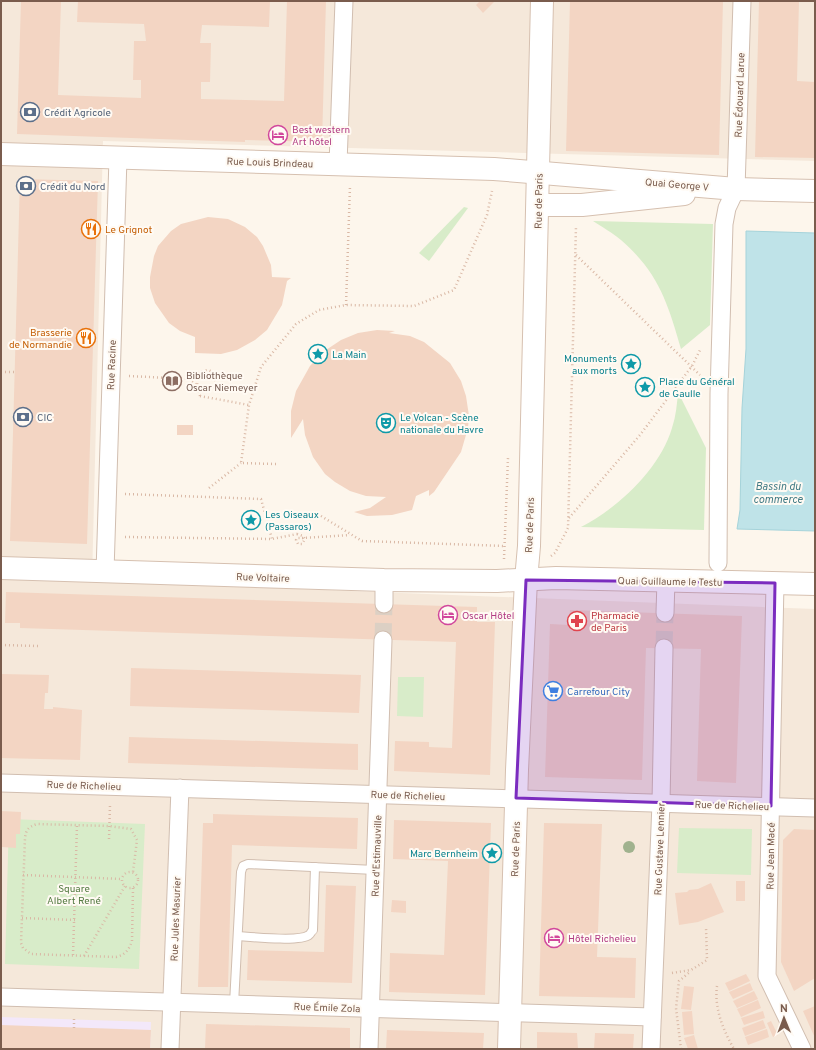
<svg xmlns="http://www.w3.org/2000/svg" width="816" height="1050" font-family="Overpass,sans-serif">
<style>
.residential{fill:#f5e8da}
.education{fill:#f3e8fa}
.green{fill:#d8ecc9}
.water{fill:#bfe3e8;stroke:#a5d3da}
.building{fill:#f3d5c3}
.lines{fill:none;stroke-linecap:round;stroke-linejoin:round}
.street-tunnel{stroke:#dcd0c4;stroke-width:17;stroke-dasharray:17 8;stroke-linecap:butt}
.lane-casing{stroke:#d1beb0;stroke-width:10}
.street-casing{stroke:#d1beb0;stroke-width:19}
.secondary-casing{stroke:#d6c0b0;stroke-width:24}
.path{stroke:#d9b8a5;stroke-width:2.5;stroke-dasharray:1 3;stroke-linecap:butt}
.lane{stroke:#fff;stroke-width:8}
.street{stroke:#fff;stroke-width:17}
.secondary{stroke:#fff;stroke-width:22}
.path-bridge{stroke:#d9b8a5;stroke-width:2.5;stroke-dasharray:1 3;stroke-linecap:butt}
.tree{fill:#a0b28e}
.marked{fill:#7b2cbf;fill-opacity:0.2;stroke:#7b2cbf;stroke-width:3;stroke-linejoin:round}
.labels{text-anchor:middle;stroke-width:4;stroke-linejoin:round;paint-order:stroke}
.street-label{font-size:10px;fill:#7a5c4d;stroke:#fffaf3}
.service-label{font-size:10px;fill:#4e5e75;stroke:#fffaf3;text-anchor:start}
.hotel-label{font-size:10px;fill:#b23c85;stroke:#fffaf3;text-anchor:start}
.food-label{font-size:10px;fill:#c56008;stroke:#fffaf3;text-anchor:start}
.culture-label{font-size:10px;fill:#0d838f;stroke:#fffaf3;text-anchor:start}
.education-label{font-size:10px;fill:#785e54;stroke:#fffaf3;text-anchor:start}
.health-label{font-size:10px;fill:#be3a42;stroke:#fffaf3;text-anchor:start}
.shop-label{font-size:10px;fill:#366cbe;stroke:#fffaf3;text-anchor:start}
.park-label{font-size:10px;fill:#537a41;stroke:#fffaf3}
.water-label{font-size:11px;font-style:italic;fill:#437c86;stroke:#fffaf3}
</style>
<rect width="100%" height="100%" fill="#fdf6ec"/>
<polygon class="residential" points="1,1 815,1 815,161 103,141 92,581 815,609 815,1049 1,1049"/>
<polygon class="education" points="1,1017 151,1022 150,1049 1,1049"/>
<g class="green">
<polygon points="464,207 468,208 429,261 419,253"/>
<path d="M593,221L713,224L710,325L681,349C668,303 658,272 621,240C613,233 602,227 593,221Z"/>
<path d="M678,392L706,448L704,530L581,527C618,508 660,469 672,428C676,416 677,404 678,392Z"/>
<polygon points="398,677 424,677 423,717 397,716"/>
<polygon points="9,819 145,824 139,969 5,964"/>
<polygon points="679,828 752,829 751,875 677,873"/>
</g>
<polygon class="water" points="746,231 815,233 815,531 737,529 740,510 742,408 746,349"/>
<g class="building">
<polygon points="21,1 61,1 58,95 141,98 141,80 133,80 134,41 146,41 144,24 77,22 78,1 270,1 269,27 202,25 200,43 211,43 210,82 201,82 201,99 284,101 287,1 326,1 322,142 245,140 245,142 17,134"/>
<polygon points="480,1 495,1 483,13 476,5"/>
<polygon points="570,1 723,1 719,155 566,151"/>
<polygon points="759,1 799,1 797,81 815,82 815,158 755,157"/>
<polygon points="20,179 98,181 87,544 10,541"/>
<polygon points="208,217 228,219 245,227 257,237 263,246 271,265 272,277 291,278 287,281 282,305 267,330 255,340 237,350 221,354 195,353 195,337 180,331 169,323 155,303 150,288 150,277 154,256 158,246 171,231 181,224"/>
<polygon points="377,330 395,331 389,333 410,336 424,342 450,363 461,381 466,396 469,416 468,428 461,452 434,492 429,496 429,490 416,496 412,510 392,515 367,516 354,512 370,508 386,497 366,496 350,491 335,482 325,474 313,457 305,435 303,419 291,438 291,411 296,391 310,366 323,352 341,340 358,333"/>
<rect x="177" y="425" width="16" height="10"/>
<polygon points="6,592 477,607 477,622 495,622 490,775 394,771 395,741 429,742 429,747 452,748 456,642 20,628 20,623 5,623"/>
<polygon points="570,610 742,616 736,783 697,781 701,649 646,648 642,780 545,777 550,624 569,625"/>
<polygon points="131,668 361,675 359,713 130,706"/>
<polygon points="1,674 49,675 48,693 45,693 44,709 53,709 53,707 82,710 80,760 1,758"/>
<polygon points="129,737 358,744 358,770 128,763"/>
<polygon points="1,811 21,812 20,834 16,834 16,848 2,847"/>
<polygon points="213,814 358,818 357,849 232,845 228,987 198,987 203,823 213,823"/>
<polygon points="394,820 491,823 485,995 389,992 390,953 444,955 448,861 393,859"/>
<polygon points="544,823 602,824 597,957 636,958 635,998 539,996"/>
<polygon points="794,829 815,830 815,978 794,991 781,962 783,840"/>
<rect x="736" y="881" width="9" height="20"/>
<polygon points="711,883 724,912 698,922 679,925 675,893 687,892 689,890 698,889"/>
<polygon points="326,885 356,886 352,983 247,980 248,950 324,952"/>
<polygon points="392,900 406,901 406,913 391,912"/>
<polygon points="746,974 750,981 729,991 725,983"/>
<polygon points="750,983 753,990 733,999 729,992"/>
<polygon points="684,986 694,987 691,1010 681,1009"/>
<polygon points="754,991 758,999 737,1008 733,1001"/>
<polygon points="758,1000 761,1008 741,1017 737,1009"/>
<polygon points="815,1006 815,1038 803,1011"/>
<polygon points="692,1011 694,1034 684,1035 682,1012"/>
<polygon points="763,1011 765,1018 744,1025 741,1018"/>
<polygon points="763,1020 766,1028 745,1036 742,1028"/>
<polygon points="771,1021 778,1035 773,1037 767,1023"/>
<polygon points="206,1024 350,1028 350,1049 205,1049"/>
<polygon points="1,1025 151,1030 150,1049 1,1049"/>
<polygon points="767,1029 769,1037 748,1045 745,1037"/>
<polygon points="387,1030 484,1033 483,1049 386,1049"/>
<polygon points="537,1032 577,1033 578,1049 537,1049"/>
<polygon points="595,1033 634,1034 633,1049 594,1049"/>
<polygon points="694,1035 698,1049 688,1049 684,1038"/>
</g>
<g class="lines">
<g class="street-tunnel">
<polyline points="383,640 384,604"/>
<polyline points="664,648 665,613"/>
</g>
<defs>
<g id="lane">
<path d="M239,936C252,937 300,942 309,935C310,935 312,930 313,930L315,867"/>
<polyline points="234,1004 241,872 243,866 248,864 375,870"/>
</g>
<g id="street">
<polyline points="338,164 344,1"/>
<polyline points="718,563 719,394 724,224 727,208 736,189 742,1"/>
<polyline points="105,572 118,158"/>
<polyline points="775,583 767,976 802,1049"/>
<polyline points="384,604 384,580"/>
<polyline points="665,613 666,580"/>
<polyline points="1,783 815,808"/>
<polyline points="1,997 652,1017"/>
<polyline points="170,1049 180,788"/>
<polyline points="369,1049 383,640"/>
<polyline points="651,1049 661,803 664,648"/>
</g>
<g id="secondary">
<polyline points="1,154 494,169 736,189 815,191"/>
<polyline points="538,205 582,205 684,194"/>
<polyline points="1,568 384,580 497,581 556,578 815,584"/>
<polyline points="509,1049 517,770 526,580 529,546 542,1"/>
</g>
</defs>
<use href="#lane" class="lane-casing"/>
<use href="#street" class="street-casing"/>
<use href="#secondary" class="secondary-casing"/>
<g class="path">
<polyline points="576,255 700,375"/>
<polyline points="346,305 350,186"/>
<polyline points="1,372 14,372"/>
<polyline points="129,376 189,379 202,389"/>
<polyline points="200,396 249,405"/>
<polyline points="276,464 241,463 249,405 261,367 296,324 319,310 346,305 414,306 454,290 487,215 492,191"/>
<polyline points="209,488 241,463"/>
<polyline points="125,494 261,499 272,539"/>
<polyline points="321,516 362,541 505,546"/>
<polyline points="569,518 640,435 692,366 700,350"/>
<polyline points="125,537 272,539 297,534"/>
<polyline points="302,538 350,535"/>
<polyline points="551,556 555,553 568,528 576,226"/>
<polyline points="504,559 508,458"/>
<polyline points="1,645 38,646"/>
<polyline points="109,839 110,805"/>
<circle cx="130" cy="880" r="8"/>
<polyline points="23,875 122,879"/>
<path d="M133,888L132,941C129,950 125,955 116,957L31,954L23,948L21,943L25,838C26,830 28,827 37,824L109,826L131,829L137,840L133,872"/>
<polyline points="22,918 75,920"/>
<polyline points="73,955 77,825"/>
<polyline points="84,956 125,886"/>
<polyline points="672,973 691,970 707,960 706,927"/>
<path d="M717,986C714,1008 723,1030 734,1049"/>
<polyline points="74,1028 74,1017"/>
<polyline points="681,1049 676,1008 679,981 691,971"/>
</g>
<use href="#lane" class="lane"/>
<use href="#street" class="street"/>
<use href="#secondary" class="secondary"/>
<g class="path-bridge">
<polyline points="200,396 196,379 199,372 208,370 213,372 216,384 212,389 207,391 202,389"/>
<polyline points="297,534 303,536 305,539 302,544 298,544 296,540 297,538 302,538"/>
</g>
</g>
<circle class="tree" cx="629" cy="847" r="6"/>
<path class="marked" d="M526,580L775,583L771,806L516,798Z"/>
<defs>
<symbol id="bank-ring" viewBox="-11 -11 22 22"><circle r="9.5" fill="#fffaf3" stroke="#5c6f8a" stroke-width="1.5"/><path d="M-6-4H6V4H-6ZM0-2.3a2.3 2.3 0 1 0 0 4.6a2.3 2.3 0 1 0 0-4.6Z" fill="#5c6f8a"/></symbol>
<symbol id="hotel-ring" viewBox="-11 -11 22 22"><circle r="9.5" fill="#fffaf3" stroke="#d1479c" stroke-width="1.5"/><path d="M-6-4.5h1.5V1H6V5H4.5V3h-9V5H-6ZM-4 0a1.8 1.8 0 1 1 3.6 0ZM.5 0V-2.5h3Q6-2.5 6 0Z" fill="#d1479c"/></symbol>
<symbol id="restaurant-ring" viewBox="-11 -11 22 22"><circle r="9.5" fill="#fffaf3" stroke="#e8710a" stroke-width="1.5"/><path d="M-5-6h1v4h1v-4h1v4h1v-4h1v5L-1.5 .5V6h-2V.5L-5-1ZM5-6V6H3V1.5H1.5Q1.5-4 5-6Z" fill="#e8710a"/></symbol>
<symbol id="sight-ring" viewBox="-11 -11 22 22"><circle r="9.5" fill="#fffaf3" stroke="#0f9aa8" stroke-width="1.5"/><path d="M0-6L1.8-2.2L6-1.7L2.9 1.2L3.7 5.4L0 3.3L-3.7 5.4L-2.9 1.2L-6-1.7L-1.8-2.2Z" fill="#0f9aa8"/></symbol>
<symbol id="library-ring" viewBox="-11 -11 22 22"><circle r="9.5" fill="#fffaf3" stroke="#8d6e63" stroke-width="1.5"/><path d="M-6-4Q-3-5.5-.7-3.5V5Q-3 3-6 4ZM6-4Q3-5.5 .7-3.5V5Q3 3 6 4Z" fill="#8d6e63"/></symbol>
<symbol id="theatre-ring" viewBox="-11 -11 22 22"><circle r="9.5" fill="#fffaf3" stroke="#0f9aa8" stroke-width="1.5"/><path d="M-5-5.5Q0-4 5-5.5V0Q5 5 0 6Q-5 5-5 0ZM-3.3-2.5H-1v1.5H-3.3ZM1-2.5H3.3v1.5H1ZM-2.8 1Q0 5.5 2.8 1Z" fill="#0f9aa8"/></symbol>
<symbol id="pharmacy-ring" viewBox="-11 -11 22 22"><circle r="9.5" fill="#fffaf3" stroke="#e0444e" stroke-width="1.5"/><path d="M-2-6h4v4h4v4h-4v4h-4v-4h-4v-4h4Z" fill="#e0444e"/></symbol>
<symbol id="supermarket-ring" viewBox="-11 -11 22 22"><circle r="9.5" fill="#fffaf3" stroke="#3f7fe0" stroke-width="1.5"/><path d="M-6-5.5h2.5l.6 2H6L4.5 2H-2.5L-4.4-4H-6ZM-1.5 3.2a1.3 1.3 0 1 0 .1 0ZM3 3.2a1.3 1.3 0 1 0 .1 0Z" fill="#3f7fe0"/></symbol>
</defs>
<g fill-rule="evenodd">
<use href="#bank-ring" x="19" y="101" width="22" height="22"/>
<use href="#hotel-ring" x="267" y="124" width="22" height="22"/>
<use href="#bank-ring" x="15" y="175" width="22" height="22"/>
<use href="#restaurant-ring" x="80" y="218" width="22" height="22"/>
<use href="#restaurant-ring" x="75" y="327" width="22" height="22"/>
<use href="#sight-ring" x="307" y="343" width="22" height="22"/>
<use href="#sight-ring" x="620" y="353" width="22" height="22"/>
<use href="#library-ring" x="161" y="370" width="22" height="22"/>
<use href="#sight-ring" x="634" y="376" width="22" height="22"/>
<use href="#bank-ring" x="12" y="406" width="22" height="22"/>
<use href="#theatre-ring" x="375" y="412" width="22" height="22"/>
<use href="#sight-ring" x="240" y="509" width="22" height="22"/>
<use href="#hotel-ring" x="437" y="604" width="22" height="22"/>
<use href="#pharmacy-ring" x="566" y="610" width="22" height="22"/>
<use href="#supermarket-ring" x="542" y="680" width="22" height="22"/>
<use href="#sight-ring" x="481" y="842" width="22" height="22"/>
<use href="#hotel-ring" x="543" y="927" width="22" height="22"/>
</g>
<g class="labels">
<g class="street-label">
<text transform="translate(739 95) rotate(-88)" y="4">Rue Édouard Larue</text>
<text transform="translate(270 162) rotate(2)" y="4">Rue Louis Brindeau</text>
<text transform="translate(677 184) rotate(5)" y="4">Quai George V</text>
<text transform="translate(538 201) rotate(-89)" y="4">Rue de Paris</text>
<text transform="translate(111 365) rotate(-88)" y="4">Rue Racine</text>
<text transform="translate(529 525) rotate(-88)" y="4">Rue de Paris</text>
<text transform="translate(263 577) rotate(2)" y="4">Rue Voltaire</text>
<text transform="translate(670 581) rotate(1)" y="4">Quai Guillaume le Testu</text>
<text transform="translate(84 785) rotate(2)" y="4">Rue de Richelieu</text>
<text transform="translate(408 795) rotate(2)" y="4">Rue de Richelieu</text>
<text transform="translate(732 805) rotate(2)" y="4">Rue de Richelieu</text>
<text transform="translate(515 849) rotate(-88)" y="4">Rue de Paris</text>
<text transform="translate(659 849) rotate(-88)" y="4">Rue Gustave Lennier</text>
<text transform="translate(376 856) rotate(-88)" y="4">Rue d'Estimauville</text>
<text transform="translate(770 856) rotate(-89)" y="4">Rue Jean Macé</text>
<text transform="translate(175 919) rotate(-88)" y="4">Rue Jules Masurier</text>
<text transform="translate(327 1007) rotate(2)" y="4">Rue Émile Zola</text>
</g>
<g class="service-label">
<text x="44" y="116">Crédit Agricole</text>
<text x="40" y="190">Crédit du Nord</text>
<text x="37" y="421">CIC</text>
</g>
<g class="hotel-label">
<text x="292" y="133">Best western<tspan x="292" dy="12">Art hôtel</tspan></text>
<text x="462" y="619">Oscar Hôtel</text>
<text x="568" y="942">Hôtel Richelieu</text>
</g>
<g class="food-label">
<text x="105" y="233">Le Grignot</text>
<text x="72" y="336" text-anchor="end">Brasserie<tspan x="72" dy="12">de Normandie</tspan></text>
</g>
<g class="culture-label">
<text x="332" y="358">La Main</text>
<text x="617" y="362" text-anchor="end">Monuments<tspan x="617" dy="12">aux morts</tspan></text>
<text x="659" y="385">Place du Général<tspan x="659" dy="12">de Gaulle</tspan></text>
<text x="400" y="421">Le Volcan - Scène<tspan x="400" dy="12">nationale du Havre</tspan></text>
<text x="265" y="518">Les Oiseaux<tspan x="265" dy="12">(Passaros)</tspan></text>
<text x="478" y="857" text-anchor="end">Marc Bernheim</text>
</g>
<g class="education-label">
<text x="186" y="379">Bibliothèque<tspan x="186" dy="12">Oscar Niemeyer</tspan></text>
</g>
<g class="health-label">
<text x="591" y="619">Pharmacie<tspan x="591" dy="12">de Paris</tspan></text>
</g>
<g class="shop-label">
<text x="567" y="695">Carrefour City</text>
</g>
<g class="park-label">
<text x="74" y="892">Square<tspan x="74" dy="12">Albert René</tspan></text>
</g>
<g class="water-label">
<text x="778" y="490">Bassin du<tspan x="778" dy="13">commerce</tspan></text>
</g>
</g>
<rect width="816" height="1050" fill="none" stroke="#7a5c4d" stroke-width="4"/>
<g transform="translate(784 1018) rotate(359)" stroke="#fffaf3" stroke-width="3" paint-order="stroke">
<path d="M0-3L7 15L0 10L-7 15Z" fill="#7a5c4d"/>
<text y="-6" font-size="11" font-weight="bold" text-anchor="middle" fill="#7a5c4d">N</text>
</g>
</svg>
